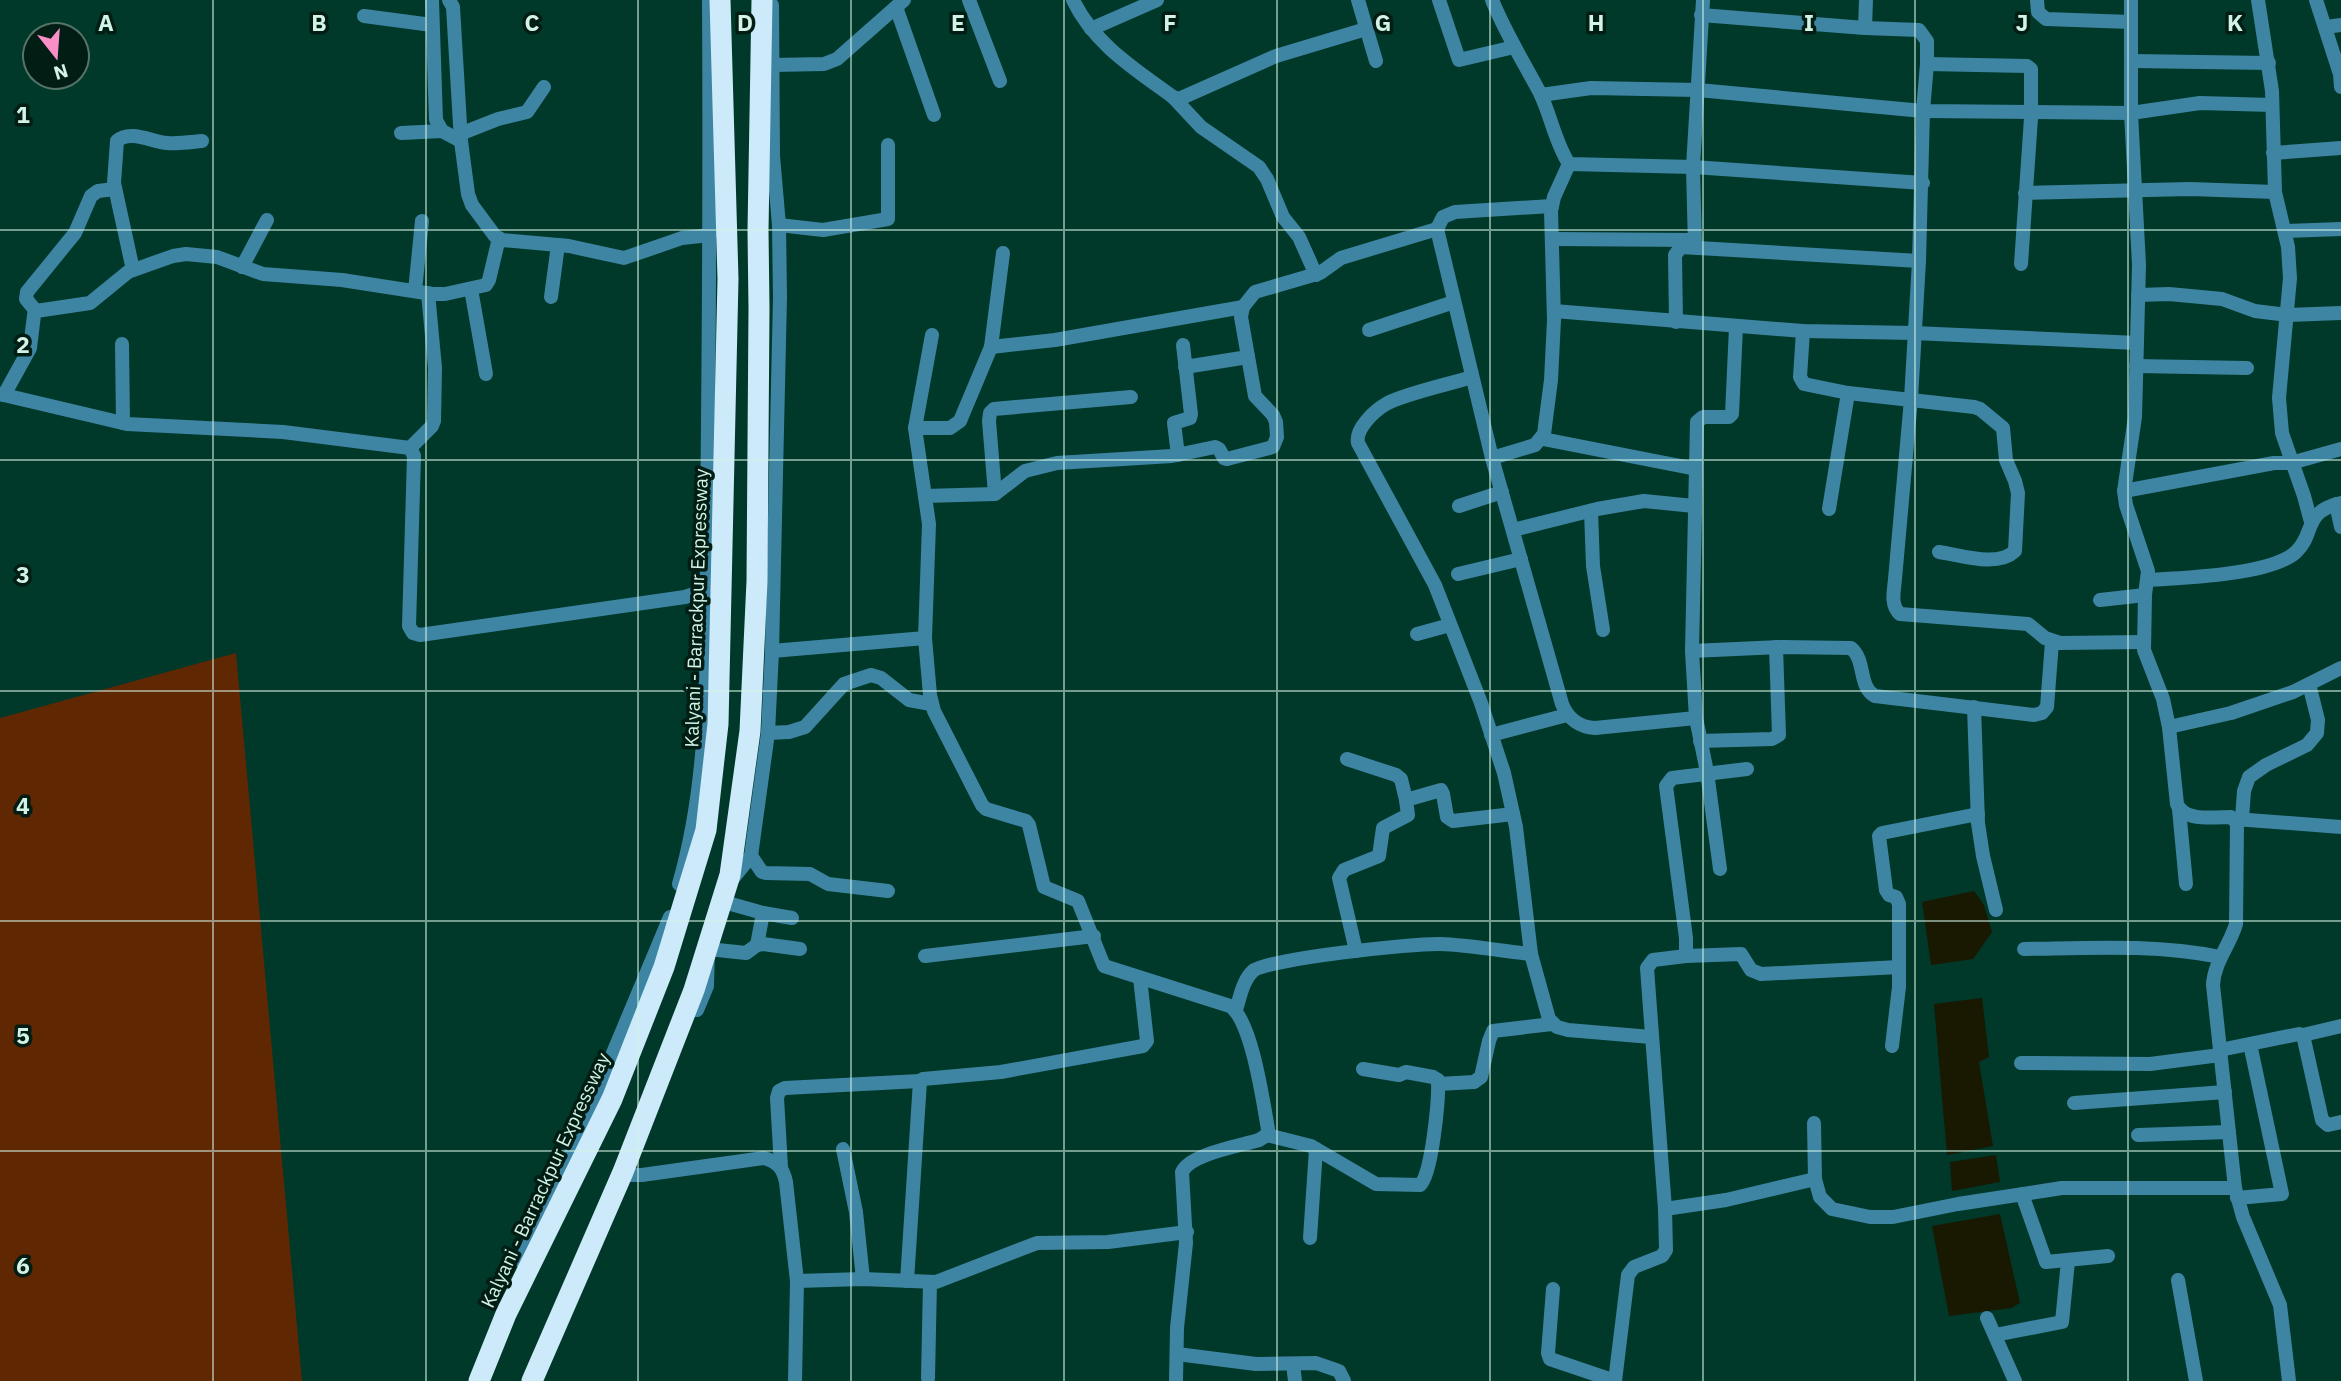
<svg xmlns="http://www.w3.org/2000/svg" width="2341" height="1381" font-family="'IBM Plex Sans',sans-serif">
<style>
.green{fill:#5f2702}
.water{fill:#191800}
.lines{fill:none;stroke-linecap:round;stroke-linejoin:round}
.minor{stroke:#3d85a3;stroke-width:14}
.highway{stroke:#cceaf9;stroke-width:21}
.grid{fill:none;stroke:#d2f3e5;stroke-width:2;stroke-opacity:0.55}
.labels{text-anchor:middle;stroke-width:7;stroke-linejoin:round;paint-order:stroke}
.street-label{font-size:19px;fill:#d2f3e5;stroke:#021d14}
.grid-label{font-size:23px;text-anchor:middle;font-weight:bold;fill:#d2f3e5;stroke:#021d14;stroke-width:7;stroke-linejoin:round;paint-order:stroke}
</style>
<rect width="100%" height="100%" fill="#003929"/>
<polygon class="green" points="236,653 302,1381 0,1381 0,718"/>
<g class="water">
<polygon points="1974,891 1984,905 1992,932 1973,959 1931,965 1922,902"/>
<polygon points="1982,998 1989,1057 1979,1062 1993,1146 1947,1155 1934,1004"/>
<polygon points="1996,1155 2000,1182 1952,1191 1950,1162"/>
<polygon points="2000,1214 2020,1303 2011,1308 1949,1316 1932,1226"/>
</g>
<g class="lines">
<g class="minor">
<polyline points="432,0 436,120 442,131 461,141"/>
<polyline points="449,0 453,7 461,141 468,194 472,205 495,236 502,240 569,246 624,258 682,238 710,235"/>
<polyline points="969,0 1000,81"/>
<path d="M1073,0C1094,44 1135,69 1173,97L1179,99L1276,56L1366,29"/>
<polyline points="1358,0 1376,61"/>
<polyline points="1439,0 1459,60 1514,47"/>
<path d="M1492,0C1506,34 1523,61 1540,93C1551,116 1555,142 1569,164L1693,167L1923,183"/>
<polyline points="2037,0 2038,12 2046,19 2131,22"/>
<path d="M2131,0V113L2139,265L2135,417L2124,491L2126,505L2148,571L2145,595L2144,650L2163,699L2169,727L2177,804C2184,822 2215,817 2231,817L2237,823L2236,924C2230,945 2214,962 2213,985L2235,1188L2243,1217L2280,1305L2289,1381"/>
<polyline points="2258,0 2272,91 2275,192 2288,247 2290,278 2279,398 2282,433 2304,496 2311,522"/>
<polyline points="2316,0 2340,74 2341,87"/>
<polyline points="896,7 934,115"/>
<polyline points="1701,15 1865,28 1919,30 1927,41 1927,64 1923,111 1919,261"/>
<polyline points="364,16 432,25"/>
<polyline points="2326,27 2341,25"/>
<polyline points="1865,28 1866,0"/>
<polyline points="1091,29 1157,0"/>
<polyline points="2131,61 2269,63"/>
<polyline points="1927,64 2027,66 2031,69 2031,118 2021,264"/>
<polyline points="773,65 824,64 837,59 904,0"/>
<polyline points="1541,95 1591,88 1698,90 1923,111 2031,112 2131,113 2200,103 2272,105"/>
<polyline points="1173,97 1201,127 1259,167 1267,179 1283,217 1299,237 1316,275"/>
<polyline points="401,133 442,131"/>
<polyline points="460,134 498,119 527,112 544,87"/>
<polyline points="2273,153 2341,148"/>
<polyline points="2025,193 2190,189 2275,192"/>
<path d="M1552,206L1455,212L1443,217L1437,229L1492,458L1562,704C1568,719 1580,727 1595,728L1696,718"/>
<polyline points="779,225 823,230 888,219 888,145"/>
<polyline points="2286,231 2341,229"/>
<polyline points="1552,239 1694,240"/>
<polyline points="1695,247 1693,167 1703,0"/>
<polyline points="242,267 267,220"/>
<path d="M133,270L114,183L117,141C130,129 152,142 167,143C178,144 191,142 202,141"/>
<polyline points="471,289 486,374"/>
<polyline points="415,291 422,221"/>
<polyline points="2138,295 2169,294 2222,299 2255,311 2288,315 2341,313"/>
<polyline points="551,297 558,245"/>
<polyline points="36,311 26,299 27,292 75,233 91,196 98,191 115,189"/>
<polyline points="1554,311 1803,331 1914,333 2137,343"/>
<path d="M1676,322L1675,255L1681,247L1919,261L1911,399L1895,579C1894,591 1890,605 1900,614L2028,624L2045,638L2060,643L2144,642"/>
<polyline points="1369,330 1454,302"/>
<path d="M1803,331L1800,377L1804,384L1848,393L1974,407L1980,409L2003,428L2006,460L2015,481L2018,493L2015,551C1997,568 1961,555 1939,552"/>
<path d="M932,335L915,428L929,524L925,638L930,695L934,711L982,805L986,809L1026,821L1029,825L1044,887L1078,901L1104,966L1230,1006C1252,1021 1263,1102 1268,1129L1267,1135L1259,1140C1240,1146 1190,1154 1182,1172L1186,1243L1177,1328L1176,1381"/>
<polyline points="122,344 123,423"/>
<polyline points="991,347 1055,340 1243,307"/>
<polyline points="2136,366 2247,368"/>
<polyline points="1185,367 1248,357"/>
<path d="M1472,377C1450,384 1403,394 1386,404C1374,411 1355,429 1358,443L1435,585L1481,703L1504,773L1516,827L1531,954L1549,1019L1557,1027L1568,1030L1651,1037"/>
<polyline points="0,394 127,424 283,432 410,448 414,456 409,626 413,633 420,635 685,597 706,590"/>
<polyline points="4,395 30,348 34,315 36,311 90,303 128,272 173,256 186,254 217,257 263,274 342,280 432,294 445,294 486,285 489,280 499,238"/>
<polyline points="915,428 950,428 960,421 991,347 1003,253"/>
<polyline points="1543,439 1696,469"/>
<polyline points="410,448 432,426 434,421 435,368 428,293"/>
<polyline points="1178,455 1174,423 1190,418 1191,414 1183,345"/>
<polyline points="1492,458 1535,445 1544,434 1551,380 1554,320 1551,211 1554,197 1569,164"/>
<polyline points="2124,491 2274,463 2291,463 2341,449"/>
<polyline points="995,494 989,421 990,413 994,409 1131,397"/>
<polyline points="925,496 995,494 1025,471 1057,463 1172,456 1215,447 1219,449 1224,458 1227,459 1273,447 1277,437 1276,422 1273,415 1255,396 1241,317 1243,307 1255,292 1320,273 1341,258 1437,229"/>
<polyline points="2336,504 2341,527"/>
<polyline points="1459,506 1502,492"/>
<polyline points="1829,509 1848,393"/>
<polyline points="1591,511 1593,566 1603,630"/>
<polyline points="1513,530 1597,509 1644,501 1694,506"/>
<polyline points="1458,574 1521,559"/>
<path d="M2148,580C2182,578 2271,575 2296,552C2316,533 2302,512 2341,503"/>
<polyline points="2100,600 2145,595"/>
<polyline points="1417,634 1450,625"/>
<polyline points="772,651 925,638"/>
<path d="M1692,651L1782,647L1851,648C1866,660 1858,687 1875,696L2034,715L2042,713L2047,707L2052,642"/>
<polyline points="1974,707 1978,823 1983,856 1996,910"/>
<polyline points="2169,727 2231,713 2293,692 2341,668"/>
<polyline points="768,733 789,732 805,727 844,684 871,675 881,678 909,700 931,704"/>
<polyline points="1491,735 1567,715"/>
<polyline points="1700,741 1772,739 1779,735 1776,647"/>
<polyline points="1347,759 1396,775 1401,779 1406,800"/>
<polyline points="2179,809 2186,884"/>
<polyline points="2235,819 2341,827"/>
<polyline points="2242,819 2244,791 2249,777 2266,765 2307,745 2317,733 2318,720 2309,684"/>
<polyline points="751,856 762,872 766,873 810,874 828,884 888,891"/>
<polyline points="1720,869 1707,772 1696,718 1692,651 1697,422 1703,417 1729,417 1732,414 1736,327"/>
<polyline points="730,882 751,856 768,733 772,651 780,297 779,225 773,156 772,5"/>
<path d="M679,884C713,766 706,641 707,520C709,347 710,173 709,0"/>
<polyline points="724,902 763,913 792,918"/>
<polyline points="757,945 763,913"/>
<path d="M2024,949C2090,948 2155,944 2220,957"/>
<polyline points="1356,951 1339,878 1344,870 1379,856 1383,828 1408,815 1406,800 1441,790 1443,794 1447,817 1453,821 1513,814"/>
<polyline points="925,956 1094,936"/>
<polyline points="1686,956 1741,954 1751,970 1761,974 1899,967"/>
<polyline points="697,1010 707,986 708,949 746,953 757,945 763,944 800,949"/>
<path d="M1236,1010C1240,997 1243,980 1253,971C1266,959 1415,943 1440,944C1470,945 1501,951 1531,954"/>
<polyline points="2303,1035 2341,1026"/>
<polyline points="1892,1046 1899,987 1899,904 1896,897 1889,895 1886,890 1879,836 1882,833 1978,814"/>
<polyline points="2220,1050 2299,1034 2303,1035 2322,1120 2328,1125 2341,1122"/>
<polyline points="2021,1063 2150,1064 2220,1055"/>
<polyline points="1438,1084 1474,1082 1481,1077 1489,1041 1493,1031 1552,1024"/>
<polyline points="2074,1103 2225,1092"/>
<polyline points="1814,1123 1815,1179 1820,1197 1832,1209 1870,1217 1893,1217 1958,1204 2062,1188 2235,1188"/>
<path d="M1267,1135L1311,1146L1376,1184L1420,1185C1432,1175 1439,1098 1438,1080L1433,1077L1406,1072L1399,1075L1363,1069"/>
<polyline points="2138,1135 2229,1132"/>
<polyline points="843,1149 856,1212 863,1279"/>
<polyline points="781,1167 777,1098 779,1091 785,1088 920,1081"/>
<path d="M623,1172L630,1175H642L764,1158C778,1162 783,1168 786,1182L797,1281L795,1381"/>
<polyline points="2022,1194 2046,1262 2108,1256"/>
<polyline points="2237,1198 2282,1194 2250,1044"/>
<polyline points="1665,1209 1726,1200 1815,1179"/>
<polyline points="1310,1238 1316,1149"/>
<polyline points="521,1261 564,1170 670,917"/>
<polyline points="2178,1280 2196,1381"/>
<polyline points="797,1281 863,1279 936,1282 1037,1243 1108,1242 1187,1232"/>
<polyline points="907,1281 920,1081 923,1079 1001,1072 1143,1046 1147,1041 1140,978"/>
<polyline points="1553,1289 1548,1353 1550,1359 1615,1381"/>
<polyline points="1987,1318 2015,1381"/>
<polyline points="1995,1335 2062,1322 2068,1261"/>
<polyline points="1177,1354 1256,1364 1316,1363 1339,1371 1344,1381"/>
<polyline points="1293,1364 1295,1381"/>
<polyline points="928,1378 930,1282"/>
<polyline points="1615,1381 1628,1275 1634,1267 1662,1256 1666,1250 1665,1209 1647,968 1653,960 1686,956 1686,938 1666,786 1672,778 1747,769"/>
</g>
<g class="highway">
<polyline points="479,1381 506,1314 612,1099 664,967 706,830 718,724 728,279 720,0"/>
<polyline points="532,1381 623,1172 694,990 730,875 750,731 757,581 759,308 758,230 762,0"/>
</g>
</g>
<path class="grid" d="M213,0V1381M426,0V1381M638,0V1381M851,0V1381M1064,0V1381M1277,0V1381M1490,0V1381M1703,0V1381M1915,0V1381M2128,0V1381M0,230H2341M0,460H2341M0,691H2341M0,921H2341M0,1151H2341"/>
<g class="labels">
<g class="street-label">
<text transform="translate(696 608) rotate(-88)" y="7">Kalyani - Barrackpur Expressway</text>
<text transform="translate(545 1180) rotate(-65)" y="7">Kalyani - Barrackpur Expressway</text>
</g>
</g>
<g class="grid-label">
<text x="106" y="31">A</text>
<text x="319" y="31">B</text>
<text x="532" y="31">C</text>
<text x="745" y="31">D</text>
<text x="958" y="31">E</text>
<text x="1170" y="31">F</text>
<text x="1383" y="31">G</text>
<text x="1596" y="31">H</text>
<text x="1809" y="31">I</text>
<text x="2022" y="31">J</text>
<text x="2235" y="31">K</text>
<text x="23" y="123">1</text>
<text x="23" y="353">2</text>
<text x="23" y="583">3</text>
<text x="23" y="814">4</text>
<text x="23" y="1044">5</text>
<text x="23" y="1274">6</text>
</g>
<g transform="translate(56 56) rotate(163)"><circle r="33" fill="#021d14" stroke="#557368" stroke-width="2"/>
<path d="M0-5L12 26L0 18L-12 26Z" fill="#fa8fc7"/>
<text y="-10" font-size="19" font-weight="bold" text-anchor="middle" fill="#d2f3e5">N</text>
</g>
</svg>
